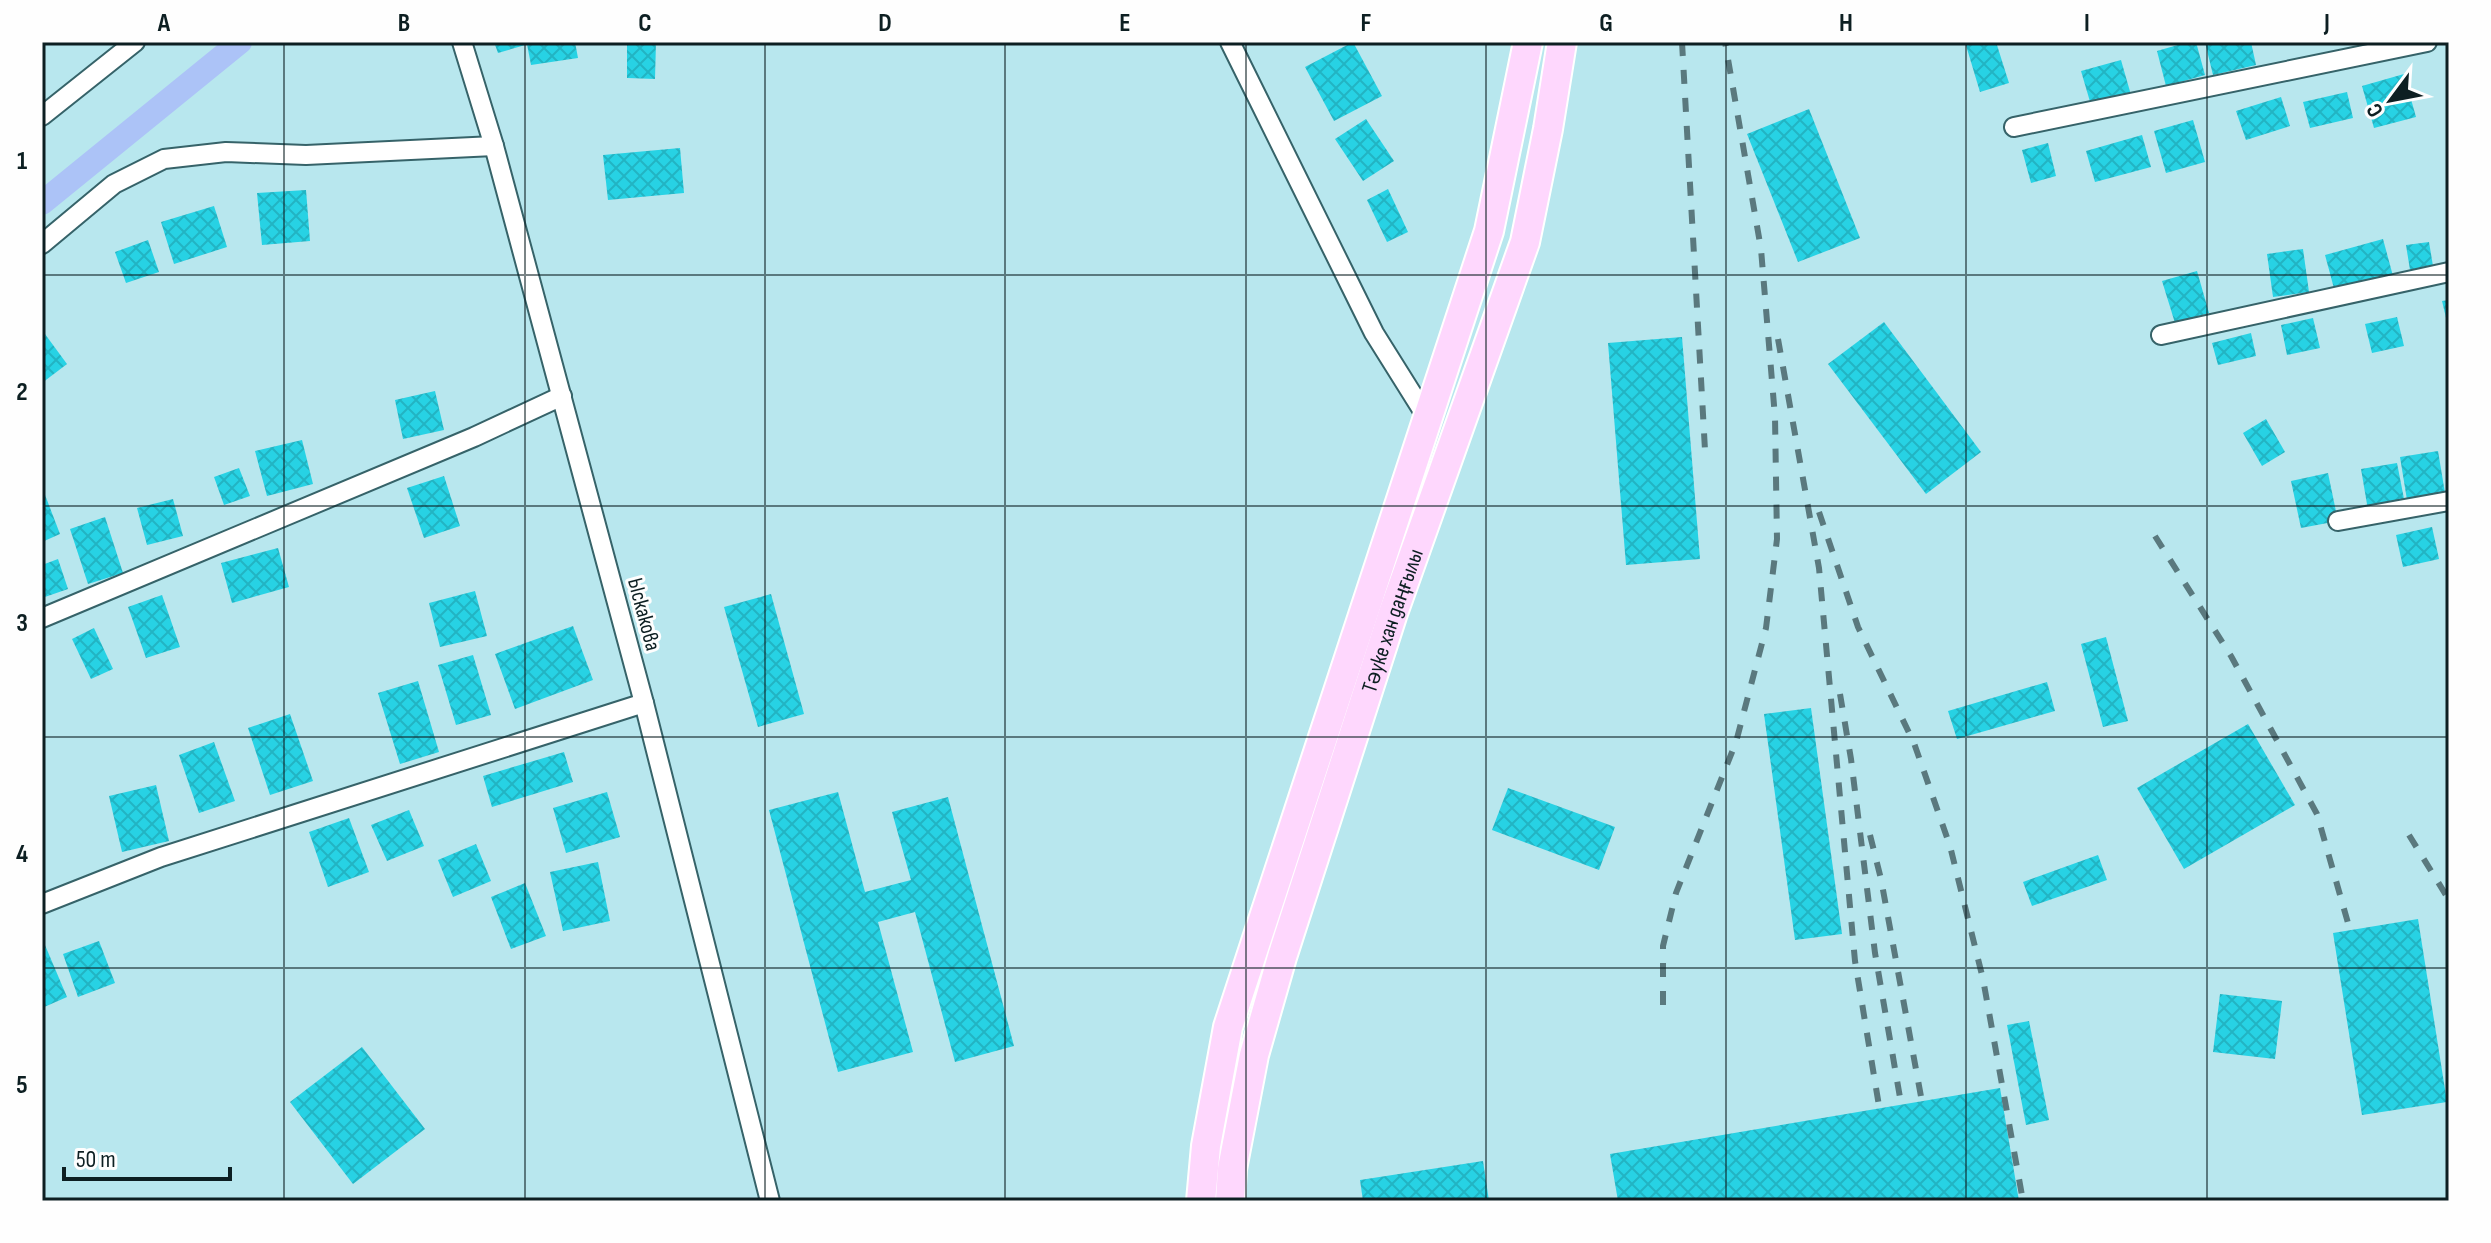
<svg xmlns="http://www.w3.org/2000/svg" width="2491" height="1243" font-family="'Sofia Sans Condensed',sans-serif">
<style>
.lines{fill:none;stroke-linecap:round;stroke-linejoin:round}
.canal{stroke:#acc3f7;stroke-width:24}
.building{fill:url(#building-cross-hatch)}
.street-casing{stroke:#366369;stroke-width:22}
.primary-casing{stroke:#fff;stroke-width:32}
.street{stroke:#fff;stroke-width:18}
.primary{stroke:#fed7fd;stroke-width:28}
.rail{stroke:#5a797e;stroke-width:6;stroke-dasharray:14 14;stroke-linecap:butt}
.grid{fill:none;stroke:#0d1f22;stroke-width:2;stroke-opacity:0.55}
.labels{text-anchor:middle;stroke-width:6;stroke-linejoin:round;paint-order:stroke}
.street-label{font-size:22px;fill:#0d1f22;stroke:#fefefe}
.neatline{fill:none;stroke:#0d1f22;stroke-width:3}
.grid-label{font-size:26px;text-anchor:middle;font-weight:bold;fill:#0d1f22}
</style>
<defs>
<pattern id="building-cross-hatch" width="8" height="8" patternUnits="userSpaceOnUse" patternTransform="scale(2)"><rect width="8" height="8" fill="#27d2e4"/><path d="M0 0l8 8M0 8l8-8" fill="none" stroke="#22b4c3"/></pattern>
</defs>
<rect width="100%" height="100%" fill="#b8e7ee"/>
<g class="lines">
<polyline class="canal" points="42,203 240,42"/>
</g>
<g class="building">
<polygon points="494,42 532,42 532,43 498,53"/>
<polygon points="541,42 575,42 578,58 531,65 527,44"/>
<polygon points="627,42 656,42 655,79 627,78"/>
<polygon points="1353,42 1382,96 1334,121 1305,67"/>
<polygon points="1965,42 1996,42 2009,83 1980,92"/>
<polygon points="2188,42 2196,42 2205,75 2166,86 2157,51"/>
<polygon points="2205,42 2251,42 2256,65 2213,75"/>
<polygon points="2121,60 2131,95 2091,105 2081,71"/>
<polygon points="2404,74 2416,117 2374,128 2362,86"/>
<polygon points="2347,92 2353,118 2310,128 2303,102"/>
<polygon points="2281,97 2290,126 2246,140 2236,111"/>
<polygon points="1809,109 1860,238 1798,262 1747,134"/>
<polygon points="1366,119 1394,161 1363,181 1335,139"/>
<polygon points="2193,120 2205,162 2166,173 2154,131"/>
<polygon points="2142,135 2151,167 2095,182 2086,151"/>
<polygon points="2048,143 2056,176 2031,183 2022,150"/>
<polygon points="680,148 684,193 608,200 603,155"/>
<polygon points="1388,189 1408,232 1387,242 1367,200"/>
<polygon points="306,190 310,241 262,245 257,193"/>
<polygon points="214,206 227,247 174,264 161,222"/>
<polygon points="2383,239 2393,276 2335,292 2325,255"/>
<polygon points="148,240 159,272 126,283 115,252"/>
<polygon points="2429,242 2433,266 2410,270 2406,245"/>
<polygon points="2303,249 2309,292 2273,297 2267,254"/>
<polygon points="2197,271 2209,313 2175,323 2162,281"/>
<polygon points="2449,300 2449,326 2448,326 2442,301"/>
<polygon points="2397,317 2404,346 2372,353 2365,324"/>
<polygon points="2313,318 2320,348 2287,355 2281,325"/>
<polygon points="1884,322 1981,452 1926,494 1828,364"/>
<polygon points="42,330 67,364 42,383"/>
<polygon points="2251,333 2256,356 2218,365 2212,343"/>
<polygon points="1682,337 1700,559 1626,565 1608,343"/>
<polygon points="435,391 444,430 403,439 395,400"/>
<polygon points="2266,419 2285,452 2262,466 2243,433"/>
<polygon points="302,440 313,484 267,496 255,451"/>
<polygon points="2438,451 2445,493 2407,500 2400,457"/>
<polygon points="2397,463 2405,504 2368,510 2361,469"/>
<polygon points="239,468 250,496 224,505 214,477"/>
<polygon points="2328,473 2338,521 2301,528 2291,481"/>
<polygon points="444,476 460,526 424,538 407,488"/>
<polygon points="42,487 60,534 42,542"/>
<polygon points="173,499 183,536 147,545 137,508"/>
<polygon points="105,517 123,573 88,584 70,529"/>
<polygon points="2432,527 2439,559 2403,567 2396,535"/>
<polygon points="278,548 289,587 232,603 221,563"/>
<polygon points="58,559 68,589 42,598 42,565"/>
<polygon points="475,591 487,636 440,647 429,603"/>
<polygon points="771,594 804,714 758,727 724,607"/>
<polygon points="162,595 180,647 146,658 128,607"/>
<polygon points="573,626 593,680 515,709 495,654"/>
<polygon points="94,628 113,669 91,679 72,639"/>
<polygon points="2106,637 2128,721 2103,727 2081,644"/>
<polygon points="473,655 491,715 456,725 438,665"/>
<polygon points="418,681 439,752 400,764 378,693"/>
<polygon points="2047,682 2055,711 1957,739 1948,711"/>
<polygon points="1811,708 1842,934 1795,940 1764,714"/>
<polygon points="290,714 313,781 270,795 248,728"/>
<polygon points="2248,724 2295,805 2184,869 2137,788"/>
<polygon points="214,742 235,801 199,813 179,755"/>
<polygon points="564,752 573,782 492,807 483,776"/>
<polygon points="156,785 169,841 122,852 109,796"/>
<polygon points="1508,788 1615,827 1599,870 1492,830"/>
<polygon points="607,792 620,837 566,853 553,808"/>
<polygon points="838,792 865,892 911,880 892,812 948,797 1014,1046 955,1062 915,912 878,922 913,1052 838,1072 769,810"/>
<polygon points="409,810 424,846 387,861 371,825"/>
<polygon points="349,818 369,872 328,887 309,832"/>
<polygon points="476,844 491,881 453,897 438,860"/>
<polygon points="2098,855 2107,880 2032,906 2023,882"/>
<polygon points="598,862 610,921 563,931 550,872"/>
<polygon points="525,883 546,936 511,949 491,897"/>
<polygon points="2418,919 2447,1102 2362,1115 2333,933"/>
<polygon points="42,938 67,997 42,1008"/>
<polygon points="99,941 115,983 78,997 63,954"/>
<polygon points="2220,994 2282,1001 2275,1059 2213,1052"/>
<polygon points="2029,1021 2049,1120 2026,1125 2007,1025"/>
<polygon points="362,1047 425,1129 353,1184 290,1102"/>
<polygon points="2000,1088 2019,1201 1618,1201 1610,1154"/>
<polygon points="1483,1161 1489,1201 1363,1201 1360,1180"/>
</g>
<g class="lines">
<defs>
<g id="street">
<polyline points="462,42 494,146 644,703 770,1201"/>
<polyline points="1230,42 1374,333 1426,416"/>
<polyline points="42,116 135,42"/>
<polyline points="2014,127 2427,42"/>
<polyline points="42,244 114,184 164,159 226,152 306,155 494,146"/>
<polyline points="2161,335 2449,272"/>
<polyline points="2338,521 2449,501"/>
<polyline points="42,618 474,437 562,396"/>
<polyline points="42,904 161,857 644,703"/>
</g>
<g id="primary">
<polyline points="1201,1201 1206,1146 1228,1027 1489,231 1528,42"/>
<path id="s1" d="M1230,1201L1232,1169L1254,1055L1282,957L1392,616L1525,242L1548,129L1562,42"/>
</g>
</defs>
<use href="#street" class="street-casing"/>
<use href="#primary" class="primary-casing"/>
<use href="#street" class="street"/>
<use href="#primary" class="primary"/>
<g class="rail">
<polyline points="1682,42 1705,450"/>
<polyline points="1778,339 1819,568 1855,961 1880,1112"/>
<polyline points="1819,512 1858,627 1914,743 1950,846 1983,979 2023,1201"/>
<polyline points="2155,536 2231,656 2317,814 2348,923"/>
<polyline points="1840,694 1851,759 1875,953 1902,1109"/>
<polyline points="1870,835 1881,879 1922,1102"/>
<polyline points="2409,835 2449,900"/>
<polyline points="1663,1005 1663,946 1676,893 1736,742 1766,628 1777,539 1775,417 1761,249 1725,42"/>
</g>
</g>
<path class="grid" d="M284,42V1201M525,42V1201M765,42V1201M1005,42V1201M1246,42V1201M1486,42V1201M1726,42V1201M1966,42V1201M2207,42V1201M42,275H2449M42,506H2449M42,737H2449M42,968H2449"/>
<g class="labels">
<g class="street-label">
<text transform="translate(645 614) rotate(75)" y="8">Ыскакова</text>
<text dy="8" stroke="none"><textPath href="#s1" startOffset="604">Тәуке хан даңғылы</textPath></text>
</g>
</g>
<rect width="2491" height="1243" fill="none" stroke="#fefefe" stroke-width="88"/>
<g transform="translate(2391 100) rotate(238)" stroke="#fefefe" stroke-width="6" paint-order="stroke">
<path d="M0-6L14 30L0 20L-14 30Z" fill="#0d1f22"/>
<text y="-12" font-size="22" font-weight="bold" text-anchor="middle" fill="#0d1f22">С</text>
</g>
<path d="M64 1167v12h166v-12" fill="none" stroke="#0d1f22" stroke-width="4"/>
<text x="76" y="1167" font-size="24" fill="#0d1f22" stroke="#fefefe" stroke-width="6" paint-order="stroke">50 m</text>
<rect x="44" y="44" width="2403" height="1155" class="neatline"/>
<g class="grid-label">
<text x="164" y="31">A</text>
<text x="404" y="31">B</text>
<text x="645" y="31">C</text>
<text x="885" y="31">D</text>
<text x="1125" y="31">E</text>
<text x="1366" y="31">F</text>
<text x="1606" y="31">G</text>
<text x="1846" y="31">H</text>
<text x="2087" y="31">I</text>
<text x="2327" y="31">J</text>
<text x="22" y="169">1</text>
<text x="22" y="400">2</text>
<text x="22" y="631">3</text>
<text x="22" y="862">4</text>
<text x="22" y="1093">5</text>
</g>
</svg>
